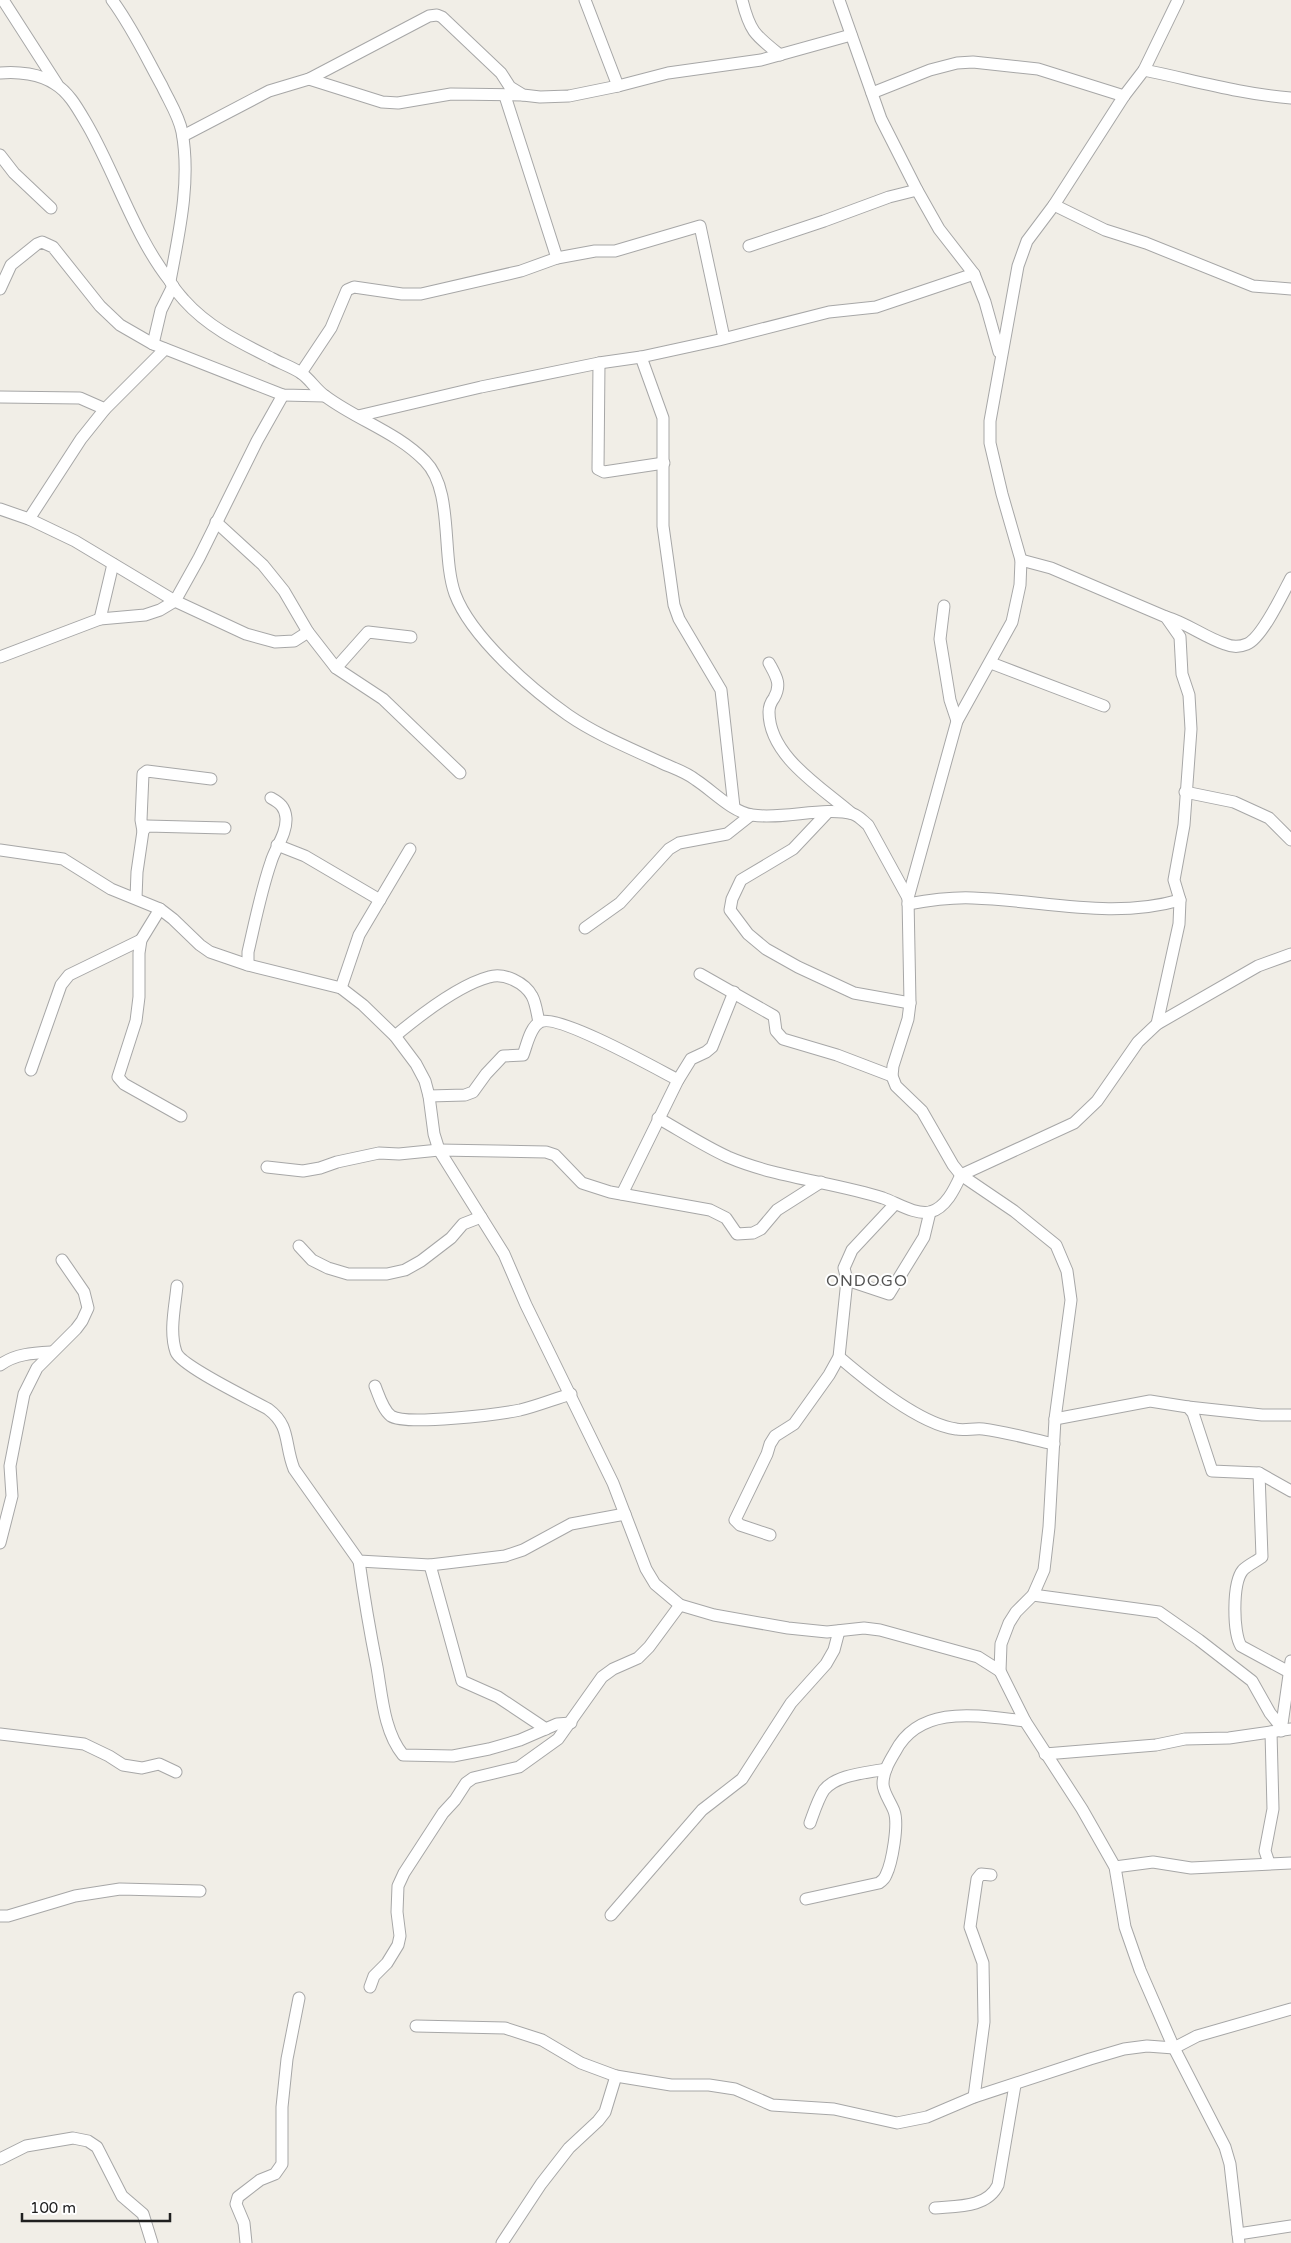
<svg xmlns="http://www.w3.org/2000/svg" width="1291" height="2243" font-family="'Varela Round',sans-serif">
<style>
.lines{fill:none;stroke-linecap:round;stroke-linejoin:round}
.minor-casing{stroke:#a7a7a7;stroke-width:13}
.minor{stroke:#fff;stroke-width:11}
.labels{text-anchor:middle;stroke-width:4;stroke-linejoin:round;paint-order:stroke}
.quarter-label{font-size:16px;letter-spacing:1px;fill:#535353;stroke:#fff}
</style>
<rect width="100%" height="100%" fill="#f1eee7"/>
<g class="lines">
<defs>
<g id="minor">
<polyline points="3,0 57,84"/>
<path d="M112,0C132,27 146,57 162,86C169,101 179,116 182,132C191,181 179,233 170,281C173,288 179,294 184,300C208,327 239,342 271,358C280,363 292,367 301,373C310,379 316,390 325,396C357,420 397,432 425,461C454,490 441,555 455,594C471,637 531,689 568,715C597,735 630,748 662,763C673,768 686,772 696,780C713,791 732,812 752,815C783,820 825,806 853,814C859,816 863,821 868,825L908,898"/>
<polyline points="585,0 618,86"/>
<path d="M742,0C750,32 755,35 780,55"/>
<polyline points="839,0 881,119 917,190 939,229 974,274 985,302 999,352"/>
<polyline points="1178,0 1144,70 1124,96 1054,205 1027,241 1018,266 990,421 990,443 1002,494 1021,560 1020,585 1012,622 957,721 908,898 910,1003 908,1019 893,1066 892,1076 896,1086 922,1111 953,1165 961,1175 1014,1211 1056,1245 1067,1271 1071,1300 1055,1419 1049,1527 1044,1570 1033,1595 1016,1612 1009,1623 1001,1644 1000,1671 1025,1721 1082,1809 1115,1867 1125,1927 1140,1970 1174,2048 1225,2147 1230,2164 1239,2243"/>
<path d="M1144,70C1193,80 1241,94 1291,98"/>
<path d="M0,73C17,71 41,74 55,84C70,93 79,111 88,126C116,175 135,237 170,281"/>
<polyline points="309,79 382,102 398,103 451,94 523,95"/>
<polyline points="872,93 930,70 957,63 973,62 1038,69 1124,96"/>
<polyline points="505,96 557,258"/>
<polyline points="183,136 269,91 309,79 429,16 437,15 442,17 501,73 510,87 523,95 540,97 569,96 618,86 668,73 761,60 851,35"/>
<polyline points="0,155 14,173 51,208"/>
<polyline points="1054,205 1105,230 1146,243 1253,286 1291,289"/>
<polyline points="749,246 824,221 889,197 917,190"/>
<polyline points="0,289 11,265 37,244 42,242 53,247 100,306 120,325 153,344 283,395 325,396"/>
<polyline points="153,344 161,310 173,286"/>
<polyline points="641,357 663,418 663,526 674,605 679,619 721,690 734,807"/>
<polyline points="599,363 598,469 604,472 664,463"/>
<polyline points="301,373 331,328 347,290 354,287 402,294 421,294 521,271 557,258 595,251 615,251 700,226 724,338"/>
<polyline points="0,397 80,398 105,409"/>
<polyline points="358,416 481,387 599,363 641,357 719,340 829,312 876,307 974,274"/>
<polyline points="0,509 29,519 75,541 175,601 246,634 275,642 294,641 308,632"/>
<polyline points="29,519 81,439 105,409 165,349"/>
<polyline points="216,522 263,565 284,591 308,632 336,668 383,699 460,773"/>
<polyline points="1021,560 1051,568 1166,617 1180,637 1182,674 1189,695 1191,729 1184,825 1174,880 1180,900 1179,924 1157,1024"/>
<polyline points="944,606 940,639 950,700 957,721"/>
<path d="M1166,617C1187,623 1204,637 1225,644C1232,647 1240,647 1247,644C1262,638 1283,593 1291,578"/>
<polyline points="100,619 113,564"/>
<polyline points="0,657 100,619 145,615 160,610 175,601 199,558 257,441 283,395"/>
<path d="M769,663C776,676 782,684 774,698C771,702 769,706 769,712C769,756 821,787 851,813"/>
<polyline points="991,663 1104,706"/>
<polyline points="336,668 368,632 411,637"/>
<polyline points="1185,792 1234,802 1269,818 1291,840"/>
<polyline points="827,813 793,849 741,880 732,899 730,910 748,934 766,949 798,967 854,993 910,1003"/>
<polyline points="143,831 141,820 143,774 147,771 211,779"/>
<polyline points="277,845 305,856 380,900"/>
<polyline points="0,850 63,859 111,889 160,909 173,919 200,945 210,952 248,965 341,988 363,1005 395,1036 416,1064 425,1081 429,1096 434,1134 439,1150 504,1254 526,1305 613,1483 646,1569 655,1584 680,1605 714,1615 788,1628 827,1632 864,1628 880,1630 978,1657 1000,1671"/>
<polyline points="136,898 137,872 143,831 147,826 225,828"/>
<path d="M908,904C930,900 951,897 973,898C1042,900 1111,920 1180,900"/>
<polyline points="160,909 141,940 139,953 139,997 136,1021 118,1077 124,1084 181,1116"/>
<polyline points="585,928 620,903 669,849 679,843 727,834 751,815"/>
<path d="M248,965V952C255,922 261,891 271,862C275,848 287,834 286,818C285,807 280,803 271,798"/>
<polyline points="700,974 774,1016 776,1031 783,1039 837,1055 892,1076"/>
<polyline points="341,988 359,935 410,849"/>
<path d="M395,1036C419,1016 459,985 489,977C504,972 525,983 532,996C536,1003 537,1014 539,1022"/>
<polyline points="31,1070 61,985 69,975 141,940"/>
<path d="M429,1096L465,1095L473,1092L486,1074L503,1056L523,1055C527,1045 530,1027 540,1022C557,1013 657,1069 678,1080"/>
<path d="M658,1118C681,1131 704,1146 728,1157C777,1178 833,1182 883,1198C897,1203 915,1215 930,1212C946,1208 955,1188 961,1175L1074,1123L1097,1101L1138,1042L1157,1024L1258,966L1291,954"/>
<polyline points="267,1167 303,1171 320,1168 337,1162 379,1153 399,1154 439,1150 546,1152 555,1155 582,1183 610,1192 710,1210 726,1218 737,1234 753,1233 761,1229 777,1210 821,1182"/>
<polyline points="622,1194 678,1080 691,1059 706,1052 712,1047 734,992"/>
<polyline points="299,1246 312,1260 328,1268 348,1274 387,1274 405,1270 421,1261 451,1238 463,1224 481,1217"/>
<polyline points="847,1280 889,1294 924,1237 930,1212"/>
<path d="M177,1286C175,1307 169,1332 176,1352C181,1366 252,1400 268,1409C291,1426 284,1444 294,1469L359,1561L430,1565L505,1556L523,1550L571,1524L625,1514"/>
<path d="M839,1357C867,1381 919,1424 956,1429C964,1431 974,1428 983,1429C1006,1432 1031,1439 1054,1444"/>
<path d="M0,1365C15,1354 33,1353 51,1352"/>
<path d="M375,1386C379,1396 383,1410 391,1416C406,1426 500,1414 520,1410C537,1406 554,1399 571,1394"/>
<polyline points="1188,1407 1262,1415 1291,1415"/>
<polyline points="1055,1419 1150,1401 1188,1407 1193,1413 1212,1471 1259,1473 1291,1491"/>
<path d="M1259,1473L1262,1557C1257,1561 1248,1565 1243,1570C1232,1583 1233,1633 1241,1646L1289,1672"/>
<polyline points="770,1535 740,1525 735,1520 767,1454 770,1444 775,1436 794,1424 829,1375 839,1357 847,1280 844,1268 852,1250 895,1204"/>
<polyline points="0,1543 12,1496 10,1466 24,1394 37,1368 76,1329 82,1321 88,1308 84,1292 62,1260"/>
<path d="M359,1561C364,1597 370,1632 377,1667C382,1696 384,1732 403,1755L453,1756L489,1749L520,1740L557,1724L571,1723"/>
<polyline points="430,1565 462,1681 498,1697 546,1729"/>
<polyline points="1033,1595 1159,1612 1199,1640 1252,1681 1270,1713 1282,1728"/>
<polyline points="1281,1731 1291,1661"/>
<polyline points="0,1734 84,1744 109,1756 123,1765 142,1768 159,1764 176,1772"/>
<polyline points="1045,1754 1156,1745 1185,1739 1229,1738 1291,1729"/>
<path d="M810,1823C814,1812 818,1799 824,1790C837,1774 867,1773 886,1769"/>
<polyline points="1269,1863 1265,1851 1273,1809 1271,1732"/>
<polyline points="1115,1867 1153,1862 1191,1868 1291,1863"/>
<path d="M806,1899L879,1883C882,1881 885,1878 886,1875C892,1863 899,1824 894,1811C891,1803 883,1792 883,1784C883,1772 889,1762 895,1752C920,1703 980,1716 1025,1721"/>
<polyline points="611,1915 702,1810 742,1779 791,1703 826,1664 834,1650 839,1631"/>
<polyline points="0,1916 8,1916 75,1896 120,1889 200,1891"/>
<polyline points="370,1987 374,1976 387,1963 398,1945 400,1936 397,1912 398,1886 404,1873 443,1813 455,1800 466,1783 473,1778 519,1767 558,1739 602,1677 613,1669 638,1658 649,1647 680,1605"/>
<polyline points="416,2026 505,2028 542,2040 581,2063 616,2076 671,2085 709,2085 735,2089 772,2105 834,2109 897,2123 927,2117 974,2097 1090,2059 1124,2049 1147,2046 1174,2048 1197,2036 1291,2009"/>
<polyline points="974,2097 984,2022 983,1963 970,1927 977,1879 981,1874 991,1875"/>
<polyline points="0,2159 26,2146 73,2138 88,2141 97,2147 122,2196 143,2214 152,2243"/>
<path d="M935,2208C957,2206 987,2208 998,2185L1015,2085"/>
<polyline points="1238,2234 1291,2226"/>
<polyline points="246,2243 244,2223 236,2204 238,2197 260,2180 275,2174 282,2164 282,2107 287,2059 299,1998"/>
<polyline points="502,2243 541,2184 569,2148 598,2121 605,2112 616,2076"/>
</g>
</defs>
<use href="#minor" class="minor-casing"/>
<use href="#minor" class="minor"/>
</g>
<g class="labels">
<g class="quarter-label">
<text x="867" y="1286">ONDOGO</text>
</g>
</g>
<path d="M22 2213v8h148v-8" fill="none" stroke="#202020" stroke-width="2.5"/>
<text x="30" y="2213" font-size="15" fill="#202020" stroke="#ffffff" stroke-width="4" paint-order="stroke">100 m</text>
</svg>
